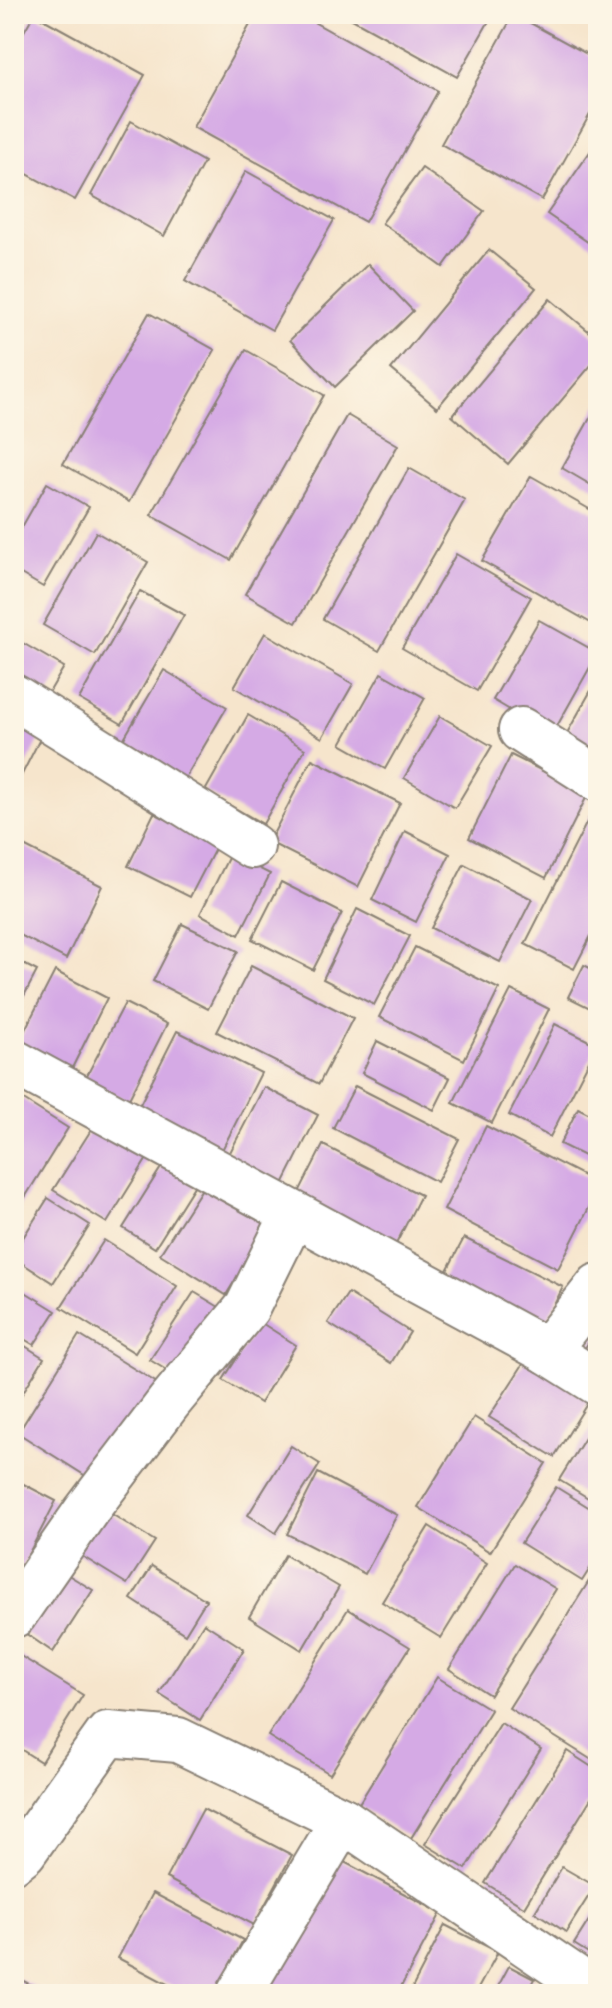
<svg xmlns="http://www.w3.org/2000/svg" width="612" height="2008" font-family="'IM FELL English',serif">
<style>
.building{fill:#d5aae5}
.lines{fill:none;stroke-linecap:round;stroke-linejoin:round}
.street-casing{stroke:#898074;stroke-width:48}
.street{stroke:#fff;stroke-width:44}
</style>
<rect width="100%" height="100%" fill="#fcf5e5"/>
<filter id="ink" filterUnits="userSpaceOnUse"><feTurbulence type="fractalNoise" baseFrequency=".0125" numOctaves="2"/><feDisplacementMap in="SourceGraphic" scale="16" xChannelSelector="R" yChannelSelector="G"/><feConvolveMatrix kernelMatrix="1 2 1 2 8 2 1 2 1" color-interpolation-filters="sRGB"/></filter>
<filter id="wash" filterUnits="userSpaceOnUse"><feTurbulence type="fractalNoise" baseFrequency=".006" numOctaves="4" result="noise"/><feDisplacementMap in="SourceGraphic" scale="32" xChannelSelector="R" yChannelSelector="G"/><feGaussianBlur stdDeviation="1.8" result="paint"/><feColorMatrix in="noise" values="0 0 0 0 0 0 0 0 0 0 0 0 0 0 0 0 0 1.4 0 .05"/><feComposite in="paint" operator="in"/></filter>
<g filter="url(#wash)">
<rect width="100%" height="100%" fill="#f6e5cc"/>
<g id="blocks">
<g class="building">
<polygon points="34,14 145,75 75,200 14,167 14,49"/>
<polygon points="256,14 299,14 438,91 365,222 193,127"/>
<polygon points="343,14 493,14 457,77"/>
<polygon points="514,14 598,60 598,100 542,200 441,144"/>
<polygon points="131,121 204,162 164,236 91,195"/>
<polygon points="594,146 598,149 598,249 547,214"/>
<polygon points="422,168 484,211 443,267 382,223"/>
<polygon points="246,171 334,220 272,330 185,281"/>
<polygon points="489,250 536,288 437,408 391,369"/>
<polygon points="368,264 413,311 335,387 290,340"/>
<polygon points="550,299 598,339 598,357 508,464 452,416"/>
<polygon points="149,313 215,350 129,502 63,464"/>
<polygon points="246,350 324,395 231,560 151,515"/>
<polygon points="598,404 598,489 562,468"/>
<polygon points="347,415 398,445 296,623 245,594"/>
<polygon points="409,468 465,500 379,651 323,619"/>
<polygon points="531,476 598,514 598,627 482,561"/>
<polygon points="47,483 89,507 43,587 14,570 14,541"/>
<polygon points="96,532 148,562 95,655 43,625"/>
<polygon points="456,554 531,597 477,691 402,648"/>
<polygon points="140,591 184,615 122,724 79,699"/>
<polygon points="539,620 598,653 552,735 493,700"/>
<polygon points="265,633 353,684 322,738 234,687"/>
<polygon points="14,638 64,667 47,696 14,678"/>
<polygon points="164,670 227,707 183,782 120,745"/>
<polygon points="381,673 425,698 385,769 341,744"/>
<polygon points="598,678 598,754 566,735"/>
<polygon points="248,715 305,749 263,824 205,791"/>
<polygon points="440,716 492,746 455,808 404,778"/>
<polygon points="14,718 43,733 14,790"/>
<polygon points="511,755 588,794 546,878 469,838"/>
<polygon points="312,759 400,803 358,887 269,842"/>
<polygon points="592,812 598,815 598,922 574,969 525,944"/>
<polygon points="154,813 217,845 190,897 128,866"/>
<polygon points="405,831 450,854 416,922 372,900"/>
<polygon points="14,841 102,886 66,959 14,932"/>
<polygon points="230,854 270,874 239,935 200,914"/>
<polygon points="464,864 532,899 500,962 431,928"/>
<polygon points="281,882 342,913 313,970 252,939"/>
<polygon points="357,909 410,936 374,1005 323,979"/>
<polygon points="182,924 238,951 208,1009 153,981"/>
<polygon points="415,947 499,989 464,1060 379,1017"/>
<polygon points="14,959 37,971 14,1015"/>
<polygon points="584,965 598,972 598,1012 568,997"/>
<polygon points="251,966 353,1018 319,1084 217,1032"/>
<polygon points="55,971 107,998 66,1080 14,1051"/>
<polygon points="511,990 549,1009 492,1123 453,1103"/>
<polygon points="125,1003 167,1024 128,1101 85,1079"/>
<polygon points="555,1024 597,1045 550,1137 509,1115"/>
<polygon points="177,1031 261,1073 220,1154 136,1112"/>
<polygon points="377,1041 450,1078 434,1110 362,1073"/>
<polygon points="355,1086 459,1139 437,1182 333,1128"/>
<polygon points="264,1087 318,1115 281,1188 226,1160"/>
<polygon points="14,1094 68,1128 14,1215"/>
<polygon points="578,1108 598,1118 598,1163 560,1144"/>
<polygon points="98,1119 151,1152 107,1223 53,1190"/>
<polygon points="486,1126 598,1183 598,1190 558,1269 444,1210"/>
<polygon points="323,1145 421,1195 392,1252 294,1202"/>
<polygon points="169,1155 201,1175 155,1248 123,1228"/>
<polygon points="207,1181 271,1222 226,1295 160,1254"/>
<polygon points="48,1198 90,1225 53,1283 14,1258 14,1252"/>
<polygon points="464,1238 563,1287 540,1333 441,1282"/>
<polygon points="104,1240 177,1286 135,1353 61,1307"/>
<polygon points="14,1285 56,1311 34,1345 14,1333"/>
<polygon points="194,1292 224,1310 181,1379 150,1360"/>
<polygon points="348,1293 410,1332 391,1363 328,1323"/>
<polygon points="260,1322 296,1345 260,1403 223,1380"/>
<polygon points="598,1328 598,1360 583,1351"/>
<polygon points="79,1335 162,1386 100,1485 18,1433"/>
<polygon points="14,1339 44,1358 14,1407"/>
<polygon points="529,1355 593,1394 554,1457 489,1417"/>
<polygon points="474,1417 546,1463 490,1552 418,1507"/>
<polygon points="598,1417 598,1504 559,1480"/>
<polygon points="291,1446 320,1464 276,1533 248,1515"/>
<polygon points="318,1473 397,1515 365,1574 287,1534"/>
<polygon points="14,1479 56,1501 14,1582"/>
<polygon points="556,1487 598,1513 598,1556 582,1581 521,1543"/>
<polygon points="105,1510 155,1541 127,1584 77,1553"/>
<polygon points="429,1526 487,1563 441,1638 382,1602"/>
<polygon points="285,1555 339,1587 302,1650 249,1617"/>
<polygon points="515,1564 556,1589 490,1695 449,1669"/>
<polygon points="152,1566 206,1600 185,1634 131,1599"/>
<polygon points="60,1570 93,1590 53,1652 22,1631"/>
<polygon points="589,1581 598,1586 598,1758 595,1762 509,1708"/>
<polygon points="348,1609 410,1647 330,1774 268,1736"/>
<polygon points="204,1623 244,1649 200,1720 159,1694"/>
<polygon points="14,1652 83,1695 41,1762 14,1745"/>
<polygon points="437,1677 491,1710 411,1838 358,1805"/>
<polygon points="501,1723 541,1749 466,1869 425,1844"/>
<polygon points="567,1751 598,1771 598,1787 524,1907 485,1883"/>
<polygon points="203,1809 292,1855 254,1925 166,1878"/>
<polygon points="329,1854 441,1913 397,1994 273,1994 259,1986"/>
<polygon points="562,1867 595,1886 566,1932 535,1912"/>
<polygon points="153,1893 243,1940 214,1994 186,1994 118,1958"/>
<polygon points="598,1906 598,1959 574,1944"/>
<polygon points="445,1925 498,1952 475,1994 409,1994"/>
<polygon points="509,1966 534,1979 526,1994 494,1994"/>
<polygon points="14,1976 48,1994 14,1994"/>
</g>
</g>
</g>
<g filter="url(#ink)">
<use href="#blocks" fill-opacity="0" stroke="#898074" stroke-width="2"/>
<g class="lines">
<defs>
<g id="street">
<polyline points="14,697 252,846"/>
<polyline points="521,730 598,779"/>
<polyline points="14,1062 547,1351 598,1383"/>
<polyline points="547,1351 598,1286"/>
<polyline points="14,1615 86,1511 169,1402 247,1308 293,1215"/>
<polyline points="14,1860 24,1852 108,1734 178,1740 343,1820 598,1993"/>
<polyline points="239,1994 343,1820"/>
</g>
</defs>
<use href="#street" class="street-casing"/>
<use href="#street" class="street"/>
</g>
</g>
<rect width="612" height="2008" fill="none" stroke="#fcf5e5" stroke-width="48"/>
</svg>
